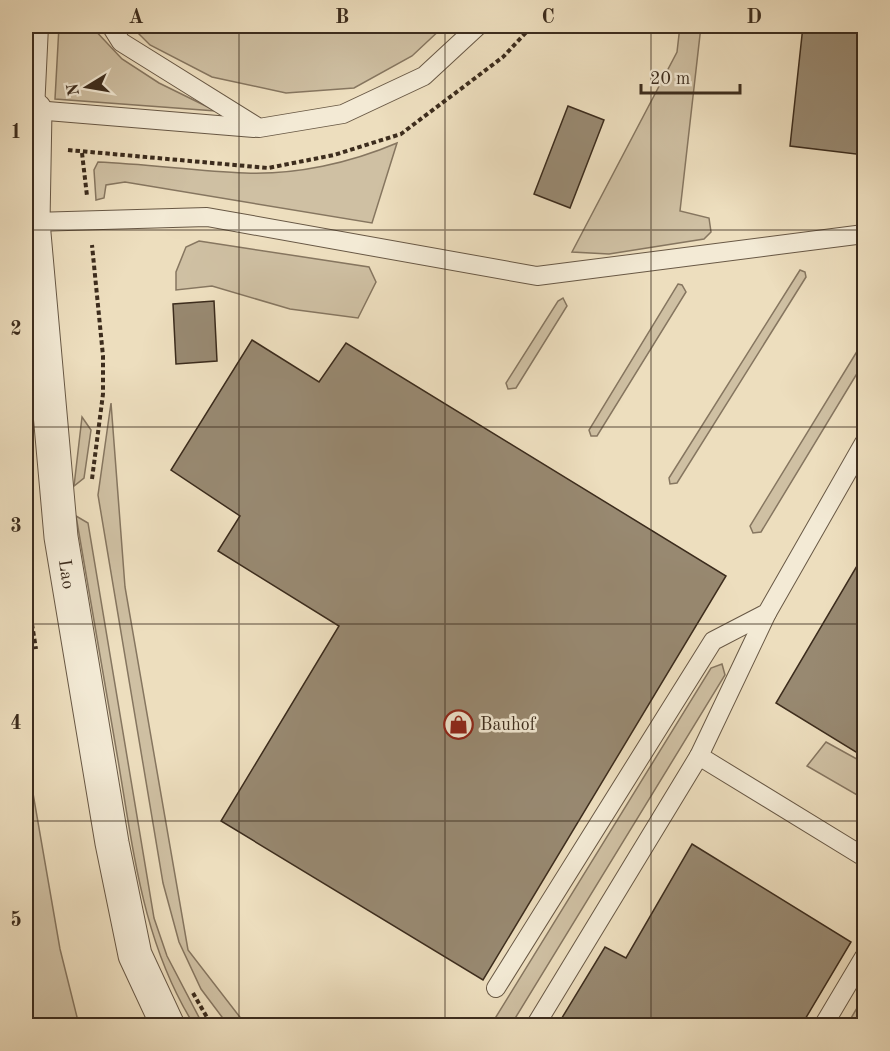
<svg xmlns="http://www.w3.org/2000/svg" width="890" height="1051" font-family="'Old Standard TT',serif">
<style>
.green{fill:#cfc0a3;stroke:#867660;stroke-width:1.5}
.building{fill:#988971;stroke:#3c2c1d;stroke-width:1.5}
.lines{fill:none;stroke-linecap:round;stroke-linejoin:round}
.service-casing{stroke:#685845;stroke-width:20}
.minor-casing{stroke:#685845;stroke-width:35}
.path{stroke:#3c2c1d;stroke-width:4;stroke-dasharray:4.5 3;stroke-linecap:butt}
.service{stroke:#f3ead5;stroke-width:18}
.minor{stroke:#f3ead5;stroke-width:33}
.grid{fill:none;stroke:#3c2c1d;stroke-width:1.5;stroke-opacity:0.55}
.labels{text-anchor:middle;stroke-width:5;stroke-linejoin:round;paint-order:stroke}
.street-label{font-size:18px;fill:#3c2c1d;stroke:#f3ead5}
.poi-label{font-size:18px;fill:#3c2c1d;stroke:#f3ead5;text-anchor:start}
.neatline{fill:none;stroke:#3c2c1d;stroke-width:2}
.grid-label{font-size:20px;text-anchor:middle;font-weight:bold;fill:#3c2c1d}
</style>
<rect width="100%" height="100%" fill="#eddebe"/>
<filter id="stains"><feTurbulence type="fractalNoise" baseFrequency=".00333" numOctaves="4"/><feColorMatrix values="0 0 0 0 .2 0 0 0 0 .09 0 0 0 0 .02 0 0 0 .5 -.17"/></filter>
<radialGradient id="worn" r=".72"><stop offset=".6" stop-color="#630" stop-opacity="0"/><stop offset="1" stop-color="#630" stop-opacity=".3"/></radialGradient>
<g class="green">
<polygon points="59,26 91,26 122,59 159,83 216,111 55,99"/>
<polygon points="131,26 444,26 412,56 354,88 286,93 212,77 150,45"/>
<polygon points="680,26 701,26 680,211 709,218 711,232 704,239 609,254 572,252 677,52"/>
<path d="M397,143L372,223L125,182L106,185L104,198L96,200L94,170L98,162C147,164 196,171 245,173C296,175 350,163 397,143Z"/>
<polygon points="199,241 369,267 376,282 358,318 290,309 212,286 176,290 176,272 186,247"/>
<polygon points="800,270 805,272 806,277 677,483 670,484 669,478"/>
<polygon points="678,284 682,285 686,292 597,436 591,436 589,430"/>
<polygon points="563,298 567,306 516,388 508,389 506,383 558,301"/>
<polygon points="864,340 864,362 761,532 753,533 750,526"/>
<polygon points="111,403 125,587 188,950 246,1025 228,1025 201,989 179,942 163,883 98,495"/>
<polygon points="82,417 91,430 84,478 74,486"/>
<path d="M76,516L88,523L154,918L167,956L203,1025H194C143,943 134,854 118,760C104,679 90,598 76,516Z"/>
<polygon points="722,664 725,675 511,1025 491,1025 711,668"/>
<polygon points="826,742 864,763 864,799 807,766"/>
<polygon points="26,753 60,949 79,1025 26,1025"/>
<polygon points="864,996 864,1025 847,1025"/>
</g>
<g class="building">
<polygon points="803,26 864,26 864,155 790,146"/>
<polygon points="568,106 604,120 570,208 534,194"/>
<polygon points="214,301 217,361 176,364 173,304"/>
<polygon points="252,340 319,382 346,343 726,576 483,980 221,821 339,626 218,551 240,516 171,470"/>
<polygon points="864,554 864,757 776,703"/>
<polygon points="692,844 851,942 801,1026 557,1026 605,947 626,958"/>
</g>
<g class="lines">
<defs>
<g id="service">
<polyline points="39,26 35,110 254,128"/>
<polyline points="111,26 121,42 259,128 343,114 424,76 478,26"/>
<polyline points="33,222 207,217 537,276 864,234"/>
<polyline points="699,756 864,857"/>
<polyline points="496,988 713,641 767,613 864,443"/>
<polyline points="535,1026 699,756 767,613"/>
<polyline points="823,1026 864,957"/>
</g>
<polyline id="minor" points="35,110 33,222 61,537 112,843 135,955 168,1026"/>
</defs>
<use href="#service" class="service-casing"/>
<use href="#minor" class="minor-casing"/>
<g class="path">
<polyline points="68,150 268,168 334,155 401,134 503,57 532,26"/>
<polyline points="82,153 87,196"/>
<polyline points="92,479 103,394 103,356 92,245"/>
<polyline points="26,587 36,649"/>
<polyline points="193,993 212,1026"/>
</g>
<use href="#service" class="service"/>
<use href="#minor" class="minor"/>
</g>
<path class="grid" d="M239,26V1026M445,26V1026M651,26V1026M26,230H864M26,427H864M26,624H864M26,821H864"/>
<defs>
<symbol id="shop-ring" viewBox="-11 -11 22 22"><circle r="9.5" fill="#f3ead5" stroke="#8f2418" stroke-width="1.5"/><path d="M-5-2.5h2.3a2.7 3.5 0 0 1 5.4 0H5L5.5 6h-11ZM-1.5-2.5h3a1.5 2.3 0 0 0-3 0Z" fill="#8f2418"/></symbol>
</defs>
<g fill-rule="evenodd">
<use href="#shop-ring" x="442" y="708" width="33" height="33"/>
</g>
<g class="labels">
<g class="street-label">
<text transform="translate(67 574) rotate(81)" y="6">Lao</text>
</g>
<g class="poi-label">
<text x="480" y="730">Bauhof</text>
</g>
</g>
<rect width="890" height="1051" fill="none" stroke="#eddebe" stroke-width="66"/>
<g transform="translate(87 87) rotate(259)" stroke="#f3ead5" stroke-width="4.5" paint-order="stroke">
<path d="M0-4.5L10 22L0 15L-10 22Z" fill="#3c2c1d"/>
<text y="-9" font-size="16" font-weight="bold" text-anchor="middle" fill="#3c2c1d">N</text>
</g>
<path d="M641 84v9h99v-9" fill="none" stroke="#3c2c1d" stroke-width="3"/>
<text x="650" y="84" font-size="18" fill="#3c2c1d" stroke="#f3ead5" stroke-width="4.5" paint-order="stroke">20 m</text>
<rect x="33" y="33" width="824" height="985" class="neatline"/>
<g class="grid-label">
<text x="136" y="23">A</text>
<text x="342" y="23">B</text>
<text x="548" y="23">C</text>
<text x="754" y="23">D</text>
<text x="16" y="138">1</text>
<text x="16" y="335">2</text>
<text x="16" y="532">3</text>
<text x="16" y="729">4</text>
<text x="16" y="926">5</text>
</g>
<rect width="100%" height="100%" filter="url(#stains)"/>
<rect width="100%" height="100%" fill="url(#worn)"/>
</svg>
